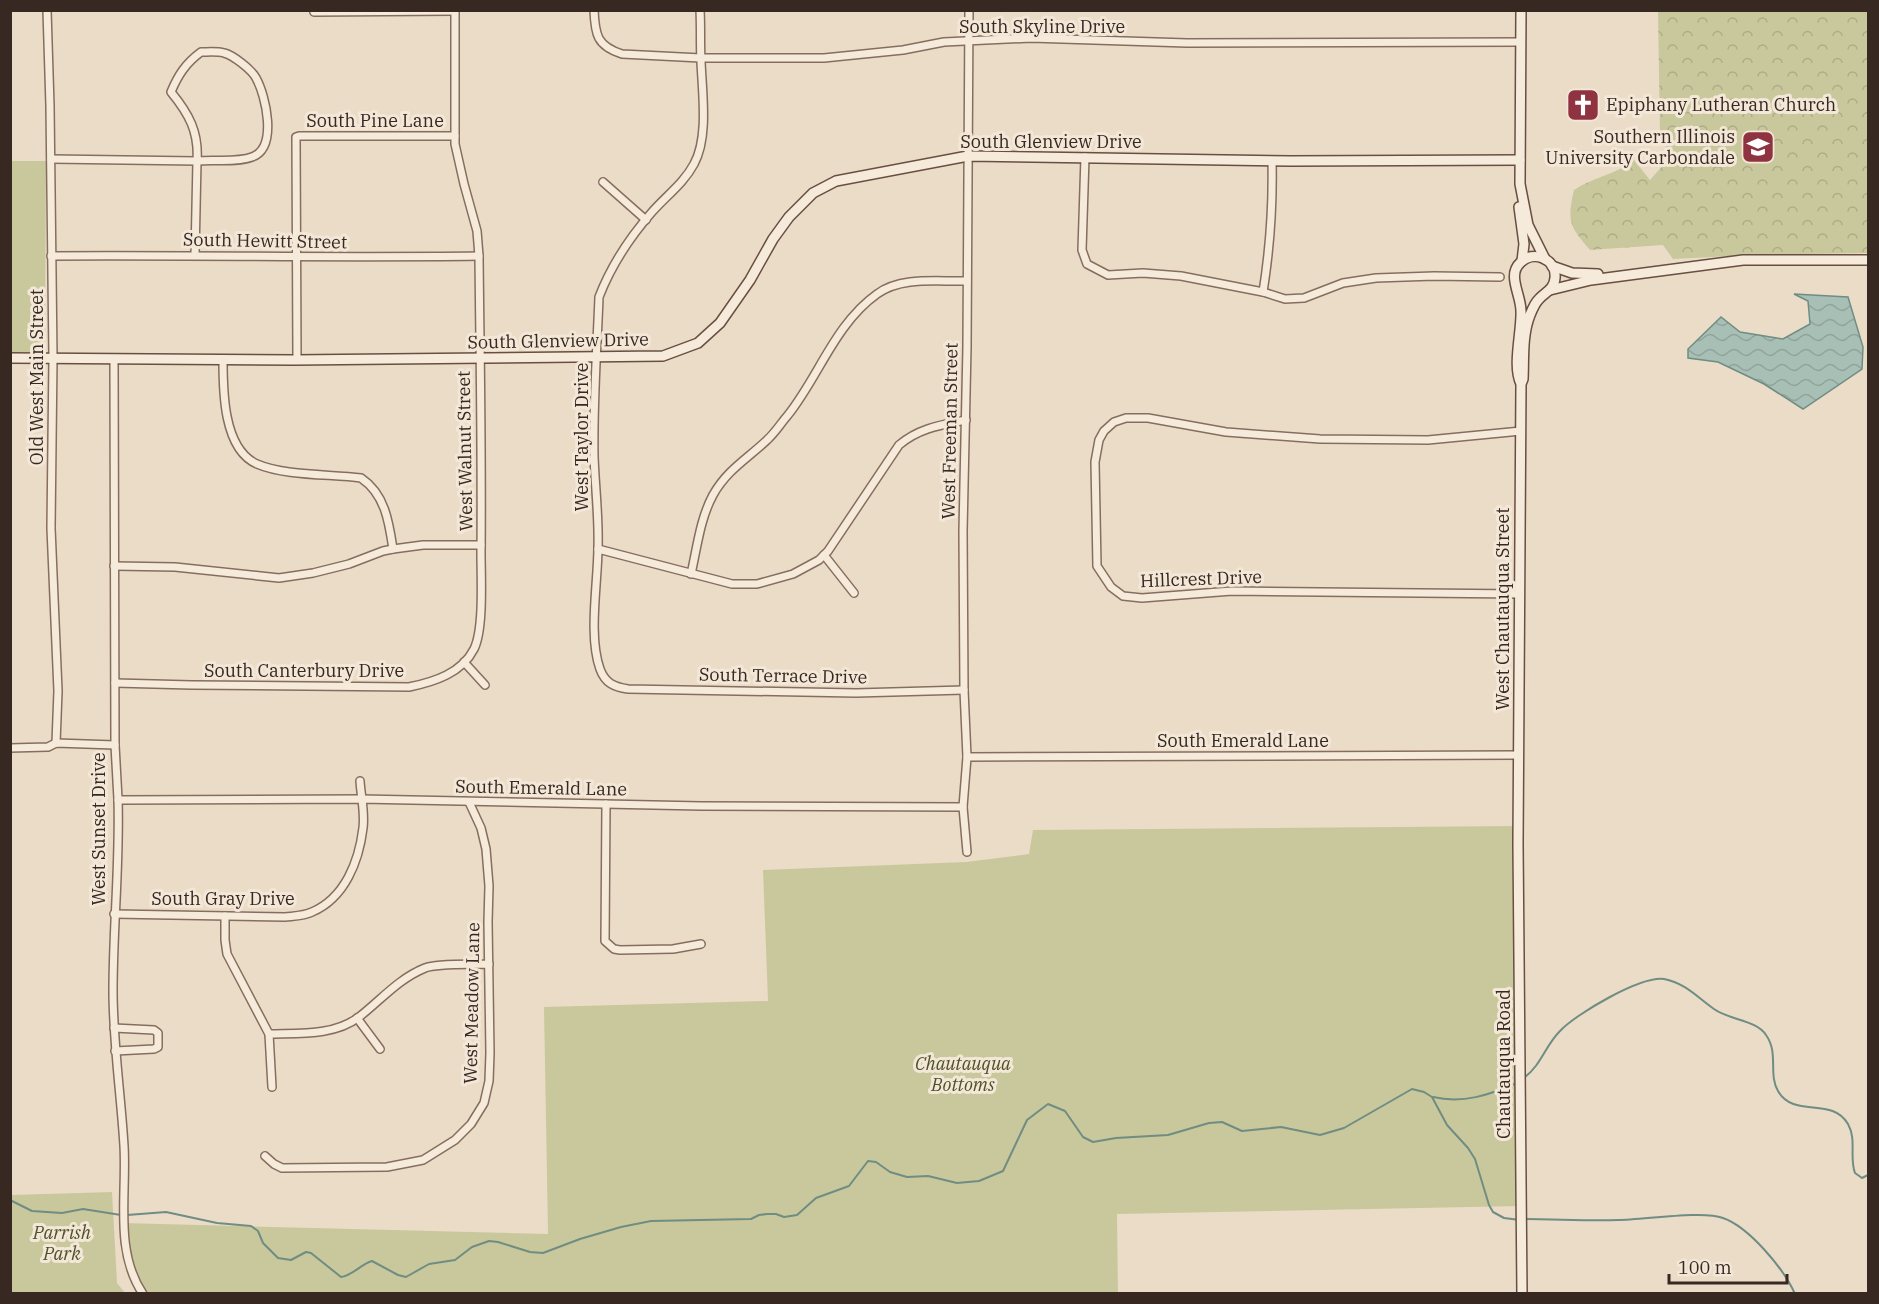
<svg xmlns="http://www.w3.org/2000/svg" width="1879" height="1304" font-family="'IBM Plex Serif',serif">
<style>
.green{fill:#c9c89c}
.forest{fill:url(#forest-crowns)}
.water{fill:url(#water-waves);stroke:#6f8d82;stroke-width:1.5}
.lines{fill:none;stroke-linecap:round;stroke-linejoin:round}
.stream{stroke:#6f8d82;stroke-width:2}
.street-casing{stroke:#866e5e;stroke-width:10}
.secondary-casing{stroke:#684f41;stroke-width:12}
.street{stroke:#f6eada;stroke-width:7}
.secondary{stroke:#f6eada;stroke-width:9}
.labels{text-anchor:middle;stroke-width:6;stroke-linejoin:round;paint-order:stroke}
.street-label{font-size:18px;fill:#372821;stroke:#f3e7d7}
.poi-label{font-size:18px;fill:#372821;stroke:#f3e7d7;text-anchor:start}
.park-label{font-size:18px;font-style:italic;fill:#4d5229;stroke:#f3e7d7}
</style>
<defs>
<pattern id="forest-crowns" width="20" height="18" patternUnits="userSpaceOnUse" patternTransform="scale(1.5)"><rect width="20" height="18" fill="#c9c89c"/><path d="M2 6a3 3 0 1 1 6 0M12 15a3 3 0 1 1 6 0" fill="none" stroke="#adac86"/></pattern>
<pattern id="water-waves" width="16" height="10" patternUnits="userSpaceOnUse" patternTransform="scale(1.5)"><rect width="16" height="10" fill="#a8bfb5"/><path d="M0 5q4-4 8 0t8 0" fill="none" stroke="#91a49b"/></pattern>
</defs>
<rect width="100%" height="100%" fill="#ebdcc8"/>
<g class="green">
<polygon points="11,161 46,161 45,350 38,354 11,354"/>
<polygon points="1518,826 1521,1206 1117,1214 1118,1294 143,1293 135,1280 123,1223 548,1234 544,1007 768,1001 763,870 966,862 1029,854 1033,830"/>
<polygon points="112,1192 117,1283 125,1293 11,1293 11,1195"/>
</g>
<path class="forest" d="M1658,11H1868V253L1751,255L1673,259L1663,245L1590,250C1569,226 1567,221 1574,190C1593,177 1615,175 1634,160L1650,180L1671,156L1660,135Z"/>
<polygon class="water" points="1794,294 1848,297 1863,347 1862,369 1803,409 1764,384 1718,362 1688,358 1688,349 1721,317 1740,332 1783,339 1810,324 1808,301"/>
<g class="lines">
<g class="stream">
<path d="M1524,1078C1542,1064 1545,1046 1560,1031C1576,1014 1640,976 1664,979C1685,983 1697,997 1714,1009C1729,1020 1757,1020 1766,1035C1779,1053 1768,1074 1778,1091C1794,1119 1832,1096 1848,1124C1857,1140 1849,1157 1855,1173L1862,1178L1868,1175"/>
<path d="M1433,1097C1463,1104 1489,1095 1517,1083"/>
<polyline points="10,1200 32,1211 62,1213 83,1209 121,1215"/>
<path d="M127,1215L166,1212L217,1223L251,1226L258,1231L263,1243L278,1258L291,1260L306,1252L311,1253L341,1277C352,1276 361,1264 372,1261L398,1275L406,1277L429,1264L455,1260L472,1247L489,1241L498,1242L530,1252L543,1253L580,1239L621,1227L651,1221L751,1219L759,1215L767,1214H776L784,1217L797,1215L816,1198L849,1186L868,1161L876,1162L890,1172L907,1177L928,1176L957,1183L979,1181L1003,1171L1027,1120L1048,1104L1065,1111L1083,1137L1093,1142L1116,1138L1168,1135L1209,1123L1222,1122L1242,1131L1281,1127L1320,1135L1344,1128L1412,1089L1424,1092L1432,1097L1447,1125L1468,1148L1475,1159L1489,1205L1493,1212L1504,1218L1520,1220"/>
<path d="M1525,1219C1556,1219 1587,1221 1618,1220C1643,1220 1703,1210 1723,1218C1749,1227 1784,1269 1795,1294"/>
</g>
<defs>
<g id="street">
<polyline points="47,10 50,106 53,358 51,528 58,691 56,743"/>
<path d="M594,10C595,35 597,46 622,54L701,58H824L903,50L944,42L1031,38L1187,43L1521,42"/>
<path d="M700,10C701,27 700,44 701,61C702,91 709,137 694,164C684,183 666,196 652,212C630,237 611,266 599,297C597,350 593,403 594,456C595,486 599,517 598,547C598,583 588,635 600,669C605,683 614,687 628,689L856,693L964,690"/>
<polyline points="314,12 455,11"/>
<path d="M201,52C208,52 217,51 224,53C233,55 252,70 256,78C266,96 278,148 252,157C236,163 214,159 197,161C199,132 189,114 171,92C178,75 186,63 201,52Z"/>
<polyline points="1085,157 1082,250 1087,264 1108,275 1143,273 1181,276 1263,292 1285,299 1304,298 1343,283 1376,278 1434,276 1500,277"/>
<polyline points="51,159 197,161 195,255"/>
<polyline points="603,182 646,220"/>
<path d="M51,256C193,255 336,258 479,256"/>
<path d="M1263,292C1270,248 1273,206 1272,161"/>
<path d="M114,360L115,745C116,763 117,781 118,799C120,863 113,927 113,991C113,1043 121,1095 124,1146C127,1195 114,1251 143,1294"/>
<path d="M223,360C223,390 223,449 257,464C285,476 331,474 361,478C385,494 389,522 393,549"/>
<polyline points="297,360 296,137 299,136 455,136"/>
<path d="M598,549L732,584H757L793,574L819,560L828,551L899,445C919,428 941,425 966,420"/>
<polyline points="824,555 854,593"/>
<polyline points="114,566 175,567 279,578 313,573 349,564 383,551 393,549 423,545 481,545"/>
<path d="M691,574C697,548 700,519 713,495C727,470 747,459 767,440C775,433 781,423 788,415C819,376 835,324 877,294C902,276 938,282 967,281"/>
<polyline points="1520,594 1232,591 1142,598 1123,596 1111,587 1097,566 1095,462 1099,440 1104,431 1114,422 1126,418 1148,418 1226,432 1320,439 1428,440 1521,431"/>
<polyline points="464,662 485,685"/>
<path d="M115,683L192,685L409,687C434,682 462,673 474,649C484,629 481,577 481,553C482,454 480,355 479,256L477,231L464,184L455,144V10"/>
<polyline points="10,748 48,747 56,743 115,745"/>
<polyline points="967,757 1519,755"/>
<polyline points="118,800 361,799 701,806 963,807"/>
<polyline points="606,804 605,941 614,949 620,950 673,949 701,944"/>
<polyline points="967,852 963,807 967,757 964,690 963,531 967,347 969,10"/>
<path d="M114,914L285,917C293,916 304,916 312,912C345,898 359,861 363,828C365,813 361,796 360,781"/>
<polyline points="225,916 225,940 227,954 269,1034 272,1087"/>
<polyline points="357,1018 380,1049"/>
<polyline points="114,1028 154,1030 158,1033 158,1047 154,1049 115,1051"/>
<path d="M269,1034C299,1033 334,1036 359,1017C381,1000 398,979 425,968C439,963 472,965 489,964"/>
<polyline points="265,1156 274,1164 282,1168 387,1167 423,1160 455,1140 471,1124 484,1103 489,1081 490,1053 488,922 489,886 486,849 481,828 469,802"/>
</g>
<g id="secondary">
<polyline points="1521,10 1520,184 1528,225 1545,259"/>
<polyline points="1519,207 1524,244 1522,261"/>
<polyline points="1552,266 1572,273 1598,274"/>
<polyline points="1550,290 1591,280 1743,260 1868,260"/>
<polyline points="10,358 294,360 663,356 698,343 720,323 750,280 773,239 789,217 813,193 836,181 968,156 1291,161 1520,160"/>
<path d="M1521,384C1512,366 1522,331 1521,311C1521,295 1507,275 1520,263C1533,249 1557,259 1555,278C1554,290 1545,292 1539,299C1535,303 1532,310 1530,315C1522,335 1524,359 1523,379L1521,384L1518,844L1522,1294"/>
</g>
</defs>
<use href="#street" class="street-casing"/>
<use href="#secondary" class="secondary-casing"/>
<use href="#street" class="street"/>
<use href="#secondary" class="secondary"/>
</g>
<defs>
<symbol id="church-square" viewBox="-11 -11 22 22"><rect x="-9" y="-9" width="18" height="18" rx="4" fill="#903340" stroke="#f3e7d7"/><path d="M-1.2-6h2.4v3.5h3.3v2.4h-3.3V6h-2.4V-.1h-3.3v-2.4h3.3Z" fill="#fff"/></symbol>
<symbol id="university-square" viewBox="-11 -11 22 22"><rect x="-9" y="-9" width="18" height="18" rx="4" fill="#903340" stroke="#f3e7d7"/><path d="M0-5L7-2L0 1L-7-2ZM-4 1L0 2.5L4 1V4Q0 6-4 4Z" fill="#fff"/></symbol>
</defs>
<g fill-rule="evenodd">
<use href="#church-square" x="1564" y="86" width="38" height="38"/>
<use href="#university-square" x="1739" y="128" width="38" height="38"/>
</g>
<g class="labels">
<g class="street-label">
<text x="1042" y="33">South Skyline Drive</text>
<text x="375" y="127">South Pine Lane</text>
<text x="1051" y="148">South Glenview Drive</text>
<text transform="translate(265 241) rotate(1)" y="6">South Hewitt Street</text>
<text transform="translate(558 341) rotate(-1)" y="6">South Glenview Drive</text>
<text transform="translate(37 377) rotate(-90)" y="6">Old West Main Street</text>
<text transform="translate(950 431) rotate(-89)" y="6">West Freeman Street</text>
<text transform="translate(582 437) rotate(-90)" y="6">West Taylor Drive</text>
<text transform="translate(465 451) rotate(-91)" y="6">West Walnut Street</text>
<text transform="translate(1201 579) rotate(-2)" y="6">Hillcrest Drive</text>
<text transform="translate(1503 609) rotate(-90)" y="6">West Chautauqua Street</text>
<text x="304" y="677">South Canterbury Drive</text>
<text transform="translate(783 676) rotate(1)" y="6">South Terrace Drive</text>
<text x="1243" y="747">South Emerald Lane</text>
<text transform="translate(541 788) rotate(1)" y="6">South Emerald Lane</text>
<text transform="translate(99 829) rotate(-90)" y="6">West Sunset Drive</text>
<text x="223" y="905">South Gray Drive</text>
<text transform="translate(472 1003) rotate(-89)" y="6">West Meadow Lane</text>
<text transform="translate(1504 1064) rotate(-90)" y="6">Chautauqua Road</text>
</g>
<g class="poi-label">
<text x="1606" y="111">Epiphany Lutheran Church</text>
<text x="1735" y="143" text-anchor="end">Southern Illinois<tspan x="1735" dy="21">University Carbondale</tspan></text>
</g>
<g class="park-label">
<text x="963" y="1070">Chautauqua<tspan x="963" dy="21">Bottoms</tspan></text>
<text x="62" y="1239">Parrish<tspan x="62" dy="21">Park</tspan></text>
</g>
</g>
<rect width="1879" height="1304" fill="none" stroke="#372821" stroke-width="24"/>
<path d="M1669 1274v9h118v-9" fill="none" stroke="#372821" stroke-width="3"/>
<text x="1678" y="1274" font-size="18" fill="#372821" stroke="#f3e7d7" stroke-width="4.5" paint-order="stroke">100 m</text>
</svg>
